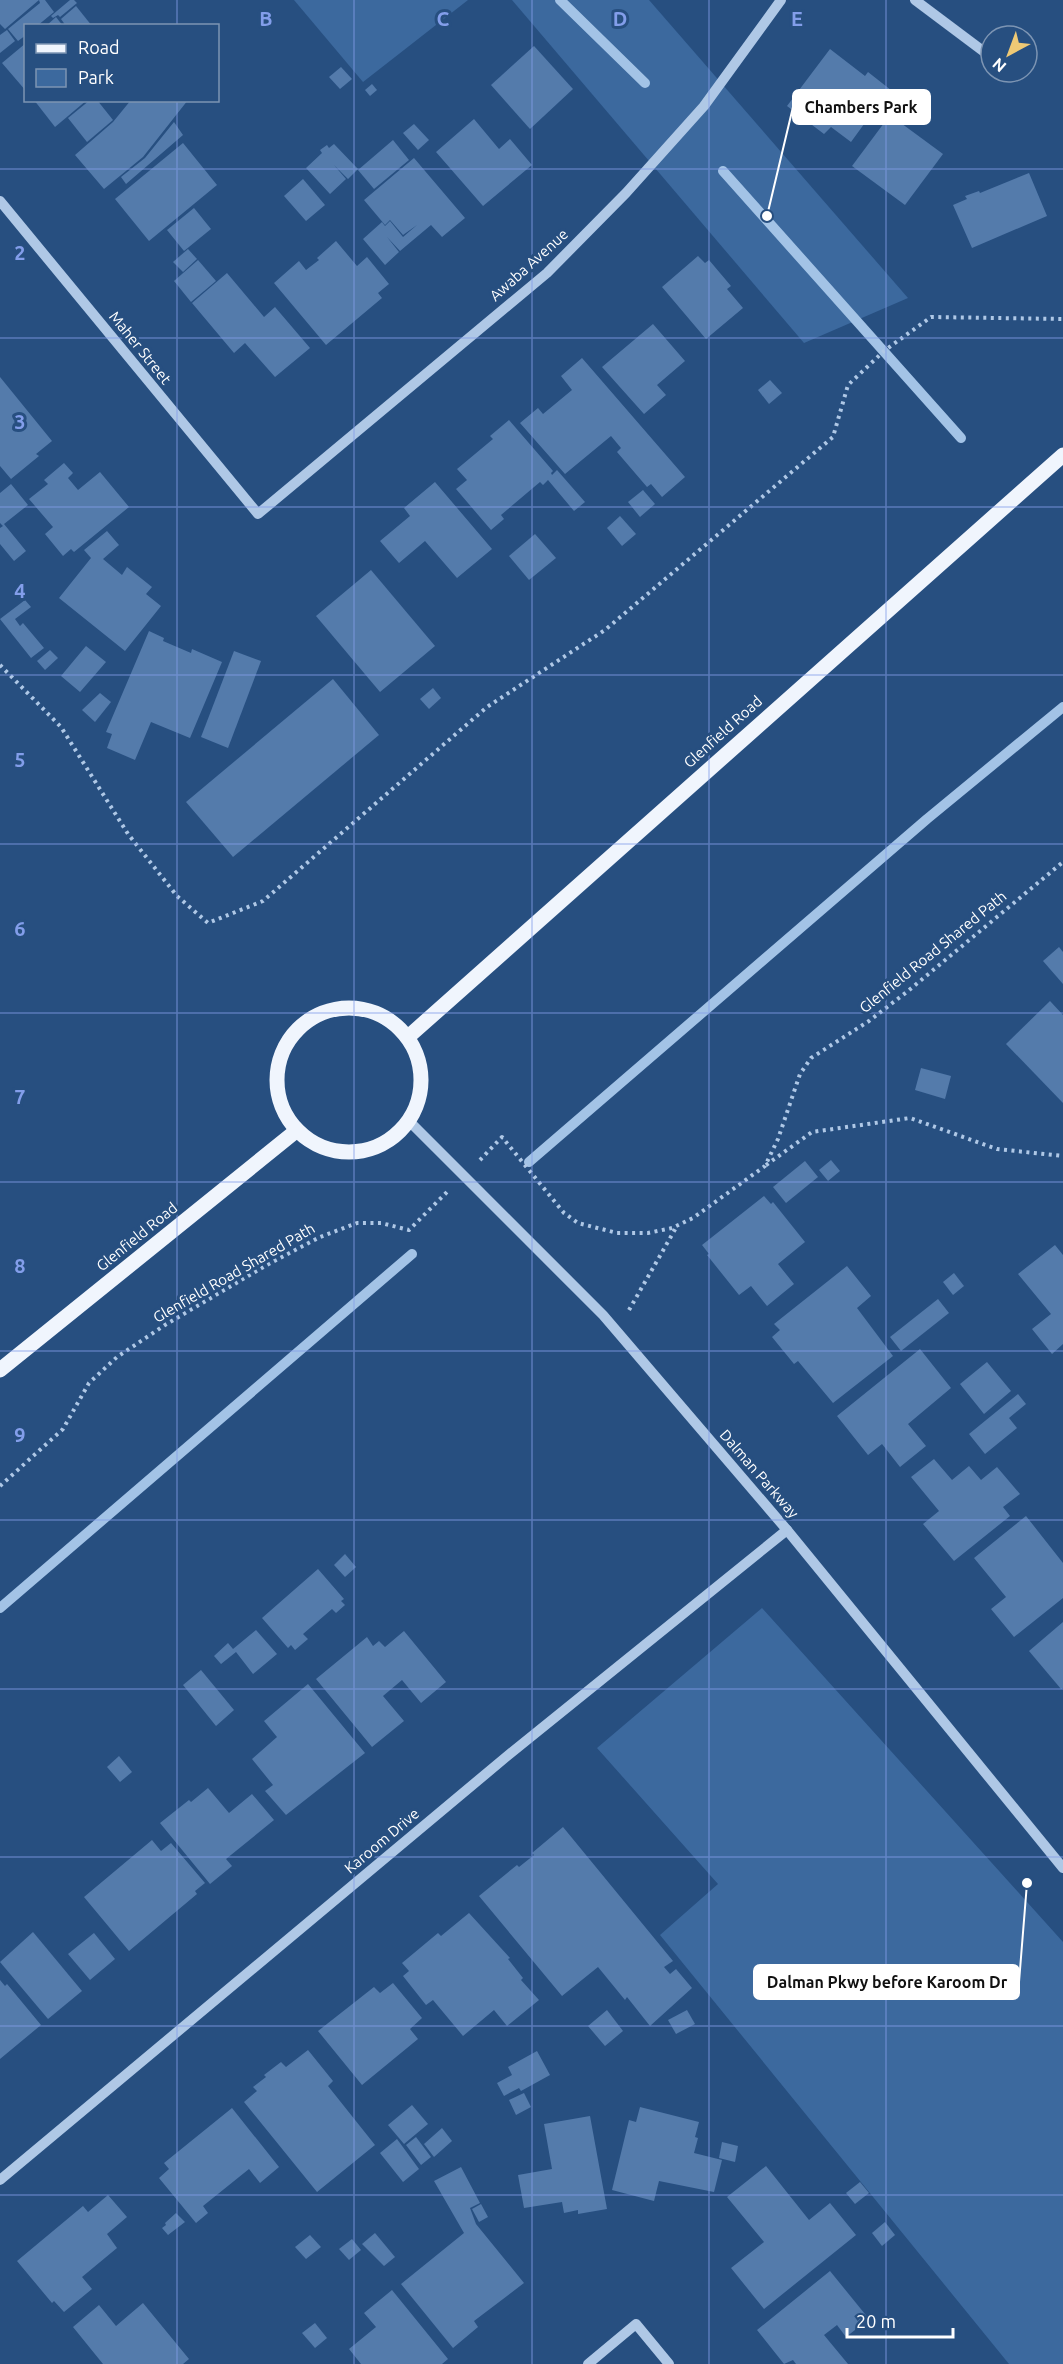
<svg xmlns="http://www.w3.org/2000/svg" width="1063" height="2364" font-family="Ubuntu,sans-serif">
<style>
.green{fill:#3c699e}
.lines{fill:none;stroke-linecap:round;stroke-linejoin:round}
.stream{stroke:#a3c3e6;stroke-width:10}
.building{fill:#547bab}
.path{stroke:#afc8e6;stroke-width:4;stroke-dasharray:3 4.5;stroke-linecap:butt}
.minor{stroke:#afc8e6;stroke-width:10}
.major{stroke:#f0f5fd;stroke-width:15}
.grid{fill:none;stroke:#839eea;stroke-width:1.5;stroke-opacity:0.55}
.labels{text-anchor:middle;stroke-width:6;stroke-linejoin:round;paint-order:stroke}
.street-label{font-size:15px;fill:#fff;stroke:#274f80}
.grid-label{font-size:20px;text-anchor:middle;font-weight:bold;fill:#839eea;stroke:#274f80;stroke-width:6;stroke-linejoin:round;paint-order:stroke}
.leader{fill:none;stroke:#fff;stroke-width:2}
.callout-dot{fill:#fff;stroke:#274f80;stroke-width:2}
.callout{fill:#fff;stroke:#fff;stroke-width:2}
.callout-label{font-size:16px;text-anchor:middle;font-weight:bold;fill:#111}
</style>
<rect width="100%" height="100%" fill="#274f80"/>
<g class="green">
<polygon points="294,0 468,0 363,82"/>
<polygon points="512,0 649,0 908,298 804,343"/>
<polygon points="762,1608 1063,1942 1063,2364 1009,2364 660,1935 718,1884 597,1748"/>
</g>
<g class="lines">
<g class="stream">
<polyline points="560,0 645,83"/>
<polyline points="723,171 961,438"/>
<polyline points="529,1162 927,819 1063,707"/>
<polyline points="0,1608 412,1254"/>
</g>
</g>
<g class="building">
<polygon points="0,0 45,0 54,12 37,26 26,26 26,35 18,41 8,29 40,3 39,0 5,29 0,24"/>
<polygon points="70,0 74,0 77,3 60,17 58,15 53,18 51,16"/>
<polygon points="76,6 92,26 66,26 61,19"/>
<polygon points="56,17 63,26 46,26"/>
<polygon points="7,30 15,41 0,53 0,35"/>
<polygon points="26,43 26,91 2,63"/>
<polygon points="534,46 573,89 530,129 491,85"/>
<polygon points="830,49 865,76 868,72 896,94 873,124 867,120 851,142 831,127 824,134 787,106"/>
<polygon points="341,67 352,79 340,89 329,77"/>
<polygon points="372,84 377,90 370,96 365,90"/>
<polygon points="34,100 87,100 55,127"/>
<polygon points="90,100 97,100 113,120 87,142 68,118"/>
<polygon points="131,100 188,100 143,157 104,189 75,155 113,122"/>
<polygon points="890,115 943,154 905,205 852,166"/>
<polygon points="474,119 499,149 510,139 532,165 483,206 436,152"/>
<polygon points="174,122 183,135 126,184 121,177 145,158"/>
<polygon points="414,124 429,140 418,150 403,133"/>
<polygon points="393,140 409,160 374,189 358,170"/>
<polygon points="183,143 217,185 149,241 115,199"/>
<polygon points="334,144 358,169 348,179 334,165 346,179 330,194 306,168 322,153 320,150 327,145 329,148"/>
<polygon points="414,158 465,218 442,237 431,225 400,251 387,237 399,252 385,265 363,239 382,222 385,226 390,221 403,237 417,225 403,235 390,220 385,225 364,200"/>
<polygon points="1029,173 1047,216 972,248 953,205 967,199 965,196 979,191 980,193"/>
<polygon points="303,179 325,205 306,221 284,196"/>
<polygon points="194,208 211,229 184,251 167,230"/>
<polygon points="336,241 357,266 367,257 389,284 378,293 382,298 326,345 274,283 299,261 306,270 319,260 317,258"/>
<polygon points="188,249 197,259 183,272 173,262"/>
<polygon points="698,256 705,263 709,260 731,286 727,289 743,308 706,339 662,287"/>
<polygon points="198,260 216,281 191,302 174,281"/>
<polygon points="227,273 264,317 275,307 310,348 275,377 245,343 234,353 192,303"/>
<polygon points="653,324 685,361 657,385 666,395 644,414 602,367"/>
<polygon points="582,358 685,477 662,497 651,484 647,487 617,452 621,448 611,436 565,474 520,423 538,408 543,414 572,390 561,376"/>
<polygon points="0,377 52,441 36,454 39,456 11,479 0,466"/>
<polygon points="770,380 782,393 769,404 758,390"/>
<polygon points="509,420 553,471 551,473 552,475 557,470 585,502 574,511 548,480 543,485 540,482 501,515 504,519 491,530 456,489 467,480 457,469 493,439 490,436"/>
<polygon points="64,463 73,473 68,478 78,490 100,472 129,507 74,552 71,549 63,556 45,534 53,527 29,499 48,484 44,480"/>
<polygon points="435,482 492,549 457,578 425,541 399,563 380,541 410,516 404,508"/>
<polygon points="11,484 28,505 4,524 26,551 14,561 0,544 0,528 3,526 0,523 0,493"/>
<polygon points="643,490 655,504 640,517 628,502"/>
<polygon points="620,516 636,534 622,546 607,528"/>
<polygon points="107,531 119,545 103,559 122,575 127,567 152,587 146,594 161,606 125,651 59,598 91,558 84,550"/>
<polygon points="535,534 556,558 529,580 509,556"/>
<polygon points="371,570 435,646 380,692 316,616"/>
<polygon points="25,600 31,607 15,619 20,626 23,623 44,648 31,658 0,619"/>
<polygon points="149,631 164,638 163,641 191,653 192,649 222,662 190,738 151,722 135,760 107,748 112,734 106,732"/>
<polygon points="86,646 106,662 80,692 61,676"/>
<polygon points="50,650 58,658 45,670 37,661"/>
<polygon points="234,651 261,661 228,748 201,737"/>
<polygon points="333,679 379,735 233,857 186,802"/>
<polygon points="433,688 441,698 429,709 420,699"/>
<polygon points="100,693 111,702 95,722 82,710"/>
<polygon points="1059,947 1063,952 1063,984 1043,961"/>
<polygon points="1050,1001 1063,1015 1063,1103 1006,1044"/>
<polygon points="921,1068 951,1076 945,1099 915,1090"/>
<polygon points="831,1160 840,1171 828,1181 819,1170"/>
<polygon points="805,1161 818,1177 786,1203 773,1187"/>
<polygon points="764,1196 771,1204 773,1202 805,1242 778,1264 794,1284 767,1306 751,1286 739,1295 707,1255 709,1254 702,1245"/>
<polygon points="1055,1245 1063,1255 1063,1344 1052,1354 1032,1329 1051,1314 1018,1274"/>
<polygon points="847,1266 871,1296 857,1308 893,1356 833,1403 798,1361 794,1364 772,1337 780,1330 774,1324"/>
<polygon points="954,1273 964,1286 953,1295 943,1282"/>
<polygon points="938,1299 949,1313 901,1351 890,1337"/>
<polygon points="920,1349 951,1388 908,1424 926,1446 900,1467 882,1444 868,1455 837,1416"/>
<polygon points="987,1362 1011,1391 984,1414 960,1384"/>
<polygon points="1018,1394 1026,1404 1009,1418 1017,1428 985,1454 969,1434"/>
<polygon points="934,1459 952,1480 969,1466 981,1480 997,1467 1020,1494 1003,1507 1010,1516 954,1561 923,1524 939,1511 911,1477"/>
<polygon points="1026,1516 1063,1563 1063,1598 1014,1637 991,1609 1006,1597 974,1558"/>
<polygon points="345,1554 356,1567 345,1577 334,1565"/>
<polygon points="318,1569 344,1599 341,1601 345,1605 336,1613 332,1609 303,1634 308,1639 295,1650 291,1645 288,1648 262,1618"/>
<polygon points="1063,1622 1063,1688 1061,1689 1029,1651"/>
<polygon points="256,1630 277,1654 253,1674 236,1652 221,1664 214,1656 228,1643 233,1649"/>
<polygon points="404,1631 446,1682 421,1703 402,1680 383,1696 404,1721 372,1747 316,1679 367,1637 373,1646 379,1641 385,1647"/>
<polygon points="201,1670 234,1710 216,1726 183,1685"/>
<polygon points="308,1684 365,1753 286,1815 265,1791 273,1785 252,1759 277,1737 264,1721"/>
<polygon points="119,1756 132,1772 120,1782 107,1767"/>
<polygon points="208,1788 229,1813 252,1794 274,1820 226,1859 232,1866 210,1884 160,1823 189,1800 191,1802"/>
<polygon points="563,1827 673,1961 664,1967 670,1974 676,1969 692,1988 650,2026 627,1997 625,2000 598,1967 562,1996 479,1896 517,1865 519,1867 534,1855 532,1853"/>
<polygon points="152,1840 161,1851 171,1843 205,1883 195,1891 197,1894 129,1951 84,1897"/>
<polygon points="469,1913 510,1958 508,1959 523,1978 521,1980 539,2000 507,2026 494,2010 463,2036 433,2000 426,2005 403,1976 409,1971 402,1963 438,1933 441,1936"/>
<polygon points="33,1932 82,1991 48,2019 0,1962"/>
<polygon points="94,1933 115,1959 90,1980 68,1954"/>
<polygon points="0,1980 5,1986 7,1984 41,2025 0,2059"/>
<polygon points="393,1983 422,2018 410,2029 418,2039 362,2085 318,2031 374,1987 380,1993"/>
<polygon points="607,2010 623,2031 605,2046 588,2026"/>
<polygon points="687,2010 695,2024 676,2034 668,2020"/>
<polygon points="308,2050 333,2081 328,2086 375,2145 317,2192 244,2102 257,2091 253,2087 266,2077 264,2075 281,2062 286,2067"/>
<polygon points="537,2051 550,2075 521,2091 519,2088 504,2096 497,2083 512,2075 508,2067"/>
<polygon points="524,2093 531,2107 516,2115 509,2100"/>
<polygon points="412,2105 428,2124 404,2144 388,2125"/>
<polygon points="640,2107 699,2122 695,2137 698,2138 694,2153 722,2160 714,2192 659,2181 654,2201 612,2190 629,2120 636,2122"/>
<polygon points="232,2108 279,2167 260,2183 249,2169 203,2206 208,2213 196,2223 159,2178 169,2169 164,2163"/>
<polygon points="590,2116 607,2209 578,2214 578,2210 564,2213 562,2202 524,2208 518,2175 552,2169 544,2124"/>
<polygon points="442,2128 452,2141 434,2157 424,2144"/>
<polygon points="416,2137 431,2157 421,2165 406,2145"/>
<polygon points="397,2139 419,2169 403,2182 380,2153"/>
<polygon points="722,2142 738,2146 735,2162 719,2158"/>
<polygon points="766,2166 809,2220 830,2203 856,2235 764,2309 731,2268 764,2242 727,2197"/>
<polygon points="461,2167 480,2203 470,2208 476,2224 524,2283 474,2321 478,2327 453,2348 401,2284 464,2233 434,2181"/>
<polygon points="860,2182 869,2193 855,2204 846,2193"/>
<polygon points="108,2195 127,2217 107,2234 117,2248 82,2277 92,2289 64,2312 54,2301 52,2303 17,2261 83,2206 88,2212"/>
<polygon points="481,2204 488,2217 479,2222 472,2209"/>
<polygon points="176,2213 185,2222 168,2235 162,2228 166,2225 165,2223"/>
<polygon points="885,2222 895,2235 882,2246 872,2233"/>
<polygon points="375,2233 395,2257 384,2266 362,2244"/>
<polygon points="310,2235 321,2247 306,2259 295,2247"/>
<polygon points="352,2239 361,2250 349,2260 339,2249"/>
<polygon points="830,2271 869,2319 846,2337 837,2325 824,2335 848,2364 796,2364 793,2360 784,2364 757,2330"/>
<polygon points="392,2290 448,2359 442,2364 361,2364 349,2349 376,2327 364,2313"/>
<polygon points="143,2303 189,2359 183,2364 103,2364 73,2327 99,2305 116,2326"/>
<polygon points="315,2323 327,2338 315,2348 302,2333"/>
</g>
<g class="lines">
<g class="path">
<polyline points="0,665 61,727 128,834 177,896 208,923 263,901 487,707 605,630 833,437 848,385 884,351 931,317 1063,319"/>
<polyline points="480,1160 502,1137 564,1213 578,1223 617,1233 648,1233 672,1228 693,1218 765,1166 778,1139 800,1074 811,1058 869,1021 908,991 1063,862"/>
<polyline points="766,1165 812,1132 910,1118 997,1149 1063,1156"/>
<polyline points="629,1310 677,1226"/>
<polyline points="0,1486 63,1429 89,1383 117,1357 165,1325 265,1266 320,1237 357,1223 381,1223 409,1230 447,1192"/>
</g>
<g class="minor">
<polyline points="915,0 991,57"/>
<polyline points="0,201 258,514 547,273 626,193 704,106 781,0"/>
<polyline points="409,1121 603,1315 787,1530 1063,1868"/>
<polyline points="0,2180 506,1757 787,1530"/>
<polyline points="588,2364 636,2324 669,2364"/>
</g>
<g class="major">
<circle cx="349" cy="1080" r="72"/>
<polyline points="408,1037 1063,455"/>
<polyline points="0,1370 296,1131"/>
</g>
</g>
<path class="grid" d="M177,0V26M354,0V2364M532,0V2364M709,0V2364M886,0V2364M177,100V2364M0,169H1063M0,338H1063M0,507H1063M0,675H1063M0,844H1063M0,1013H1063M0,1182H1063M0,1351H1063M0,1520H1063M0,1689H1063M0,1857H1063M0,2026H1063M0,2195H1063"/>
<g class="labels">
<g class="street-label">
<text transform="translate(529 265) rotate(-42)" y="5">Awaba Avenue</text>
<text transform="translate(140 348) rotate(51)" y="5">Maher Street</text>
<text transform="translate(723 732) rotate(-42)" y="5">Glenfield Road</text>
<text transform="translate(933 952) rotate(-39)" y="5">Glenfield Road Shared Path</text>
<text transform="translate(137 1237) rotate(-39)" y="5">Glenfield Road</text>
<text transform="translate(234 1273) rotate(-30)" y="5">Glenfield Road Shared Path</text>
<text transform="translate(759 1474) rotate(49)" y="5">Dalman Parkway</text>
<text transform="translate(382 1841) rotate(-40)" y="5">Karoom Drive</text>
</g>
</g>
<g class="grid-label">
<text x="266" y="26">B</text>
<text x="443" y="26">C</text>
<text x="620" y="26">D</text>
<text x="797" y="26">E</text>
<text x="20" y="260">2</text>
<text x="20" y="429">3</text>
<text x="20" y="598">4</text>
<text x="20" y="767">5</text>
<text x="20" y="936">6</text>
<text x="20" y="1104">7</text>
<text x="20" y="1273">8</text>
<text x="20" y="1442">9</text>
</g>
<path class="leader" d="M767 216L793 107M1027 1883L1019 1982"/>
<g class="callout-dot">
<circle cx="767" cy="216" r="6"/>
<circle cx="1027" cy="1883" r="6"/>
</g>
<g class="callout">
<rect x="793" y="90" width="137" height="34" rx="6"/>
<rect x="754" y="1965" width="265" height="34" rx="6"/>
</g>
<g class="callout-label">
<text x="861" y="113">Chambers Park</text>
<text x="887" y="1988">Dalman Pkwy before Karoom Dr</text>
</g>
<rect x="24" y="24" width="195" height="78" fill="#274f80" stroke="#7d95b3" stroke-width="1.5"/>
<rect x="36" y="44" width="30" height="9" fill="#f0f5fd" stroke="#7d95b3" stroke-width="1.5"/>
<text x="78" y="54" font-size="18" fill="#ffffff">Road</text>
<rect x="36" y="69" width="30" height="18" fill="#3c699e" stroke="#7d95b3" stroke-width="1.5"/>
<text x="78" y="84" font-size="18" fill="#ffffff">Park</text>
<g transform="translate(1009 54) rotate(221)"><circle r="28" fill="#274f80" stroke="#7d95b3" stroke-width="1.5"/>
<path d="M0-4.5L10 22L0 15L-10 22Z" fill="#eec975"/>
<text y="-9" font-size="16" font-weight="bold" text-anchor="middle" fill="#ffffff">N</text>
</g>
<path d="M847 2328v9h106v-9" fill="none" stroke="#ffffff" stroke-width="3"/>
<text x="856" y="2328" font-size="18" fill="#ffffff" stroke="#274f80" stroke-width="4.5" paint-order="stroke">20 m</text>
</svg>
